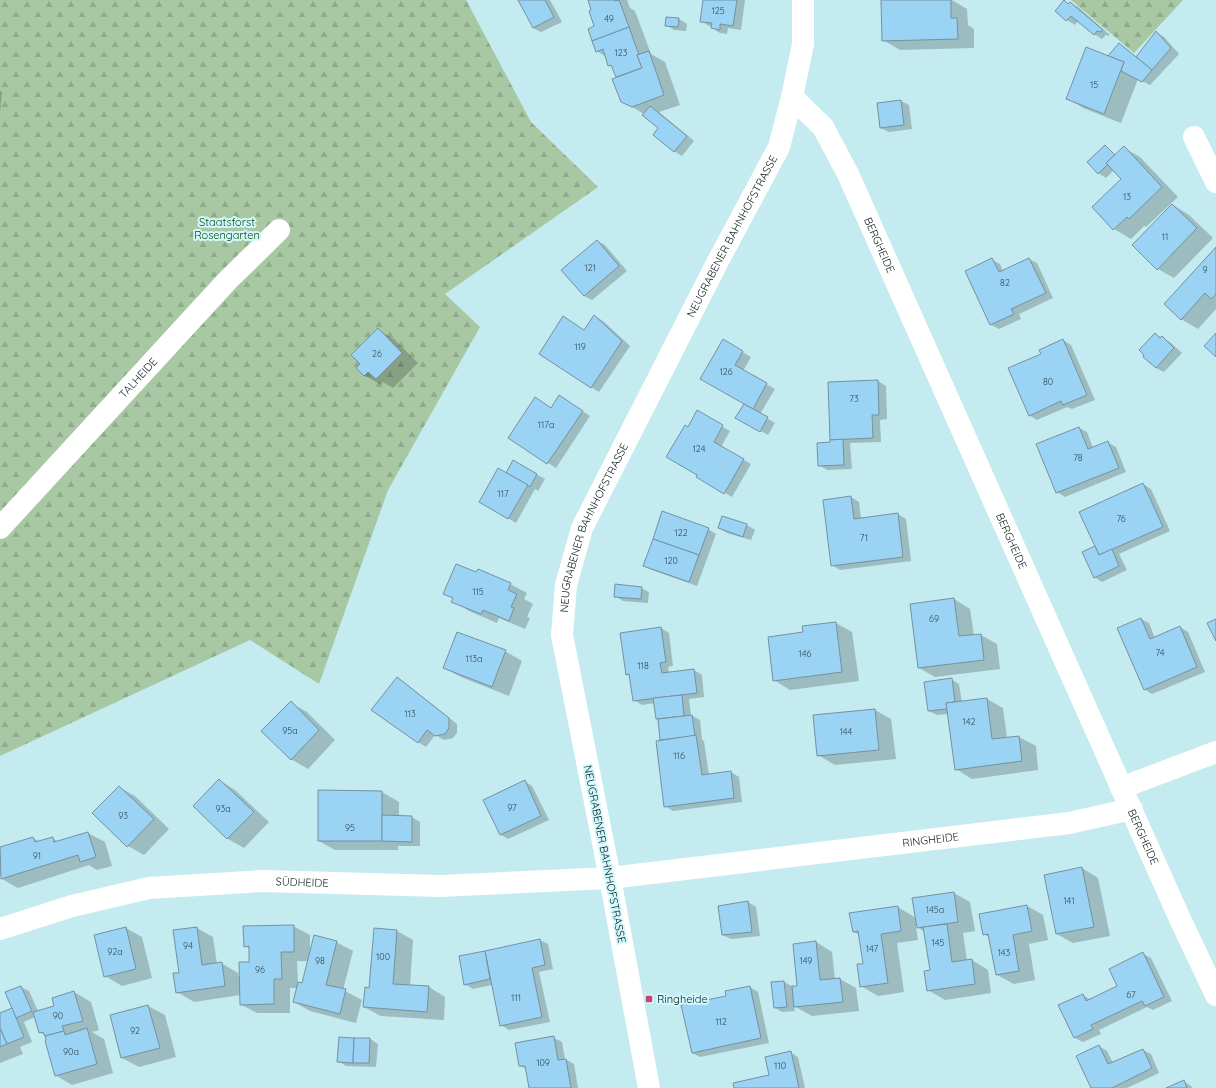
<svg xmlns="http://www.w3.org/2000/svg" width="1216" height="1088" font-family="Quicksand,sans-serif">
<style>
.forest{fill:url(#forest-firs)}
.shadow{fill:#0003;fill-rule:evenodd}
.building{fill:#9bd3f4;stroke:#7591a2}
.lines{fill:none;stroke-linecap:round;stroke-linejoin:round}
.minor{stroke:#fff;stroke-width:22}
.tertiary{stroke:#fff;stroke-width:22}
.poi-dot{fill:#ca4077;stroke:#d1f9fd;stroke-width:1.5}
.labels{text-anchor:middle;stroke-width:4;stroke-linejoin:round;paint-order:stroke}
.number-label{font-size:9px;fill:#324b55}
.park-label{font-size:11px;fill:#12470c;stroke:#d1f9fd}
.street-label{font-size:11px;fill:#0f1e20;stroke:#d1f9fd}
.poi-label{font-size:11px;fill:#0f1e20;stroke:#d1f9fd;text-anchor:start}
</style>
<defs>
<pattern id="forest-firs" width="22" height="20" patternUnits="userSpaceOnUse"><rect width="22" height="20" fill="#a7c8a3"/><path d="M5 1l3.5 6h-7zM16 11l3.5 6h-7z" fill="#8fab8c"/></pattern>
</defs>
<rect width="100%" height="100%" fill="#c4ebef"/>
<g class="forest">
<polygon points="0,0 466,0 531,122 598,187 445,294 480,327 388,490 319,684 250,640 0,756"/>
<polygon points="1071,0 1183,0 1134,53"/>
</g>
<g class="shadow">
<polygon points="519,0 550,0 562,22 541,32 533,28"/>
<polygon points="589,0 627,0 630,8 635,11 651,54 665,62 680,105 659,112 694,141 682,156 674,151 660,128 644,114 622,101 618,78 613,67 609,65 606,57 597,51 596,27 593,10"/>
<polygon points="704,0 745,0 741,30 728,28 727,34 720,33 712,28 712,26 709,26 701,21"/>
<polygon points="882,0 952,0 967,9 968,25 974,29 974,48 900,50 883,40"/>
<polygon points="1064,2 1069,4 1070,3 1078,7 1110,35 1109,36 1106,35 1102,39 1094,34 1078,21 1075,25 1067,20 1056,11"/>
<polygon points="667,18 679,19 687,24 686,31 674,30 666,25"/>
<polygon points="1156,32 1164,37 1179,54 1150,85 1138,79 1121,123 1083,108 1067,98 1119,44 1137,57"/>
<polygon points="0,91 2,92 0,112"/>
<polygon points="901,101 909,105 912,129 889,132 881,128"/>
<polygon points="1105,147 1116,155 1124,148 1140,157 1178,197 1146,227 1144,226 1131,239 1114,229 1093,207 1123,179 1114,170 1106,178 1098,173"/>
<polygon points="1173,205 1189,215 1213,238 1174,278 1158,269"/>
<polygon points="597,241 605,245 627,271 592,300 584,296"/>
<polygon points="1216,249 1216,309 1198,329 1181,319"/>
<polygon points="1029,259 1037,263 1053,298 1019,314 1021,319 999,329 991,325 992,260 1000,264 1003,271"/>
<polygon points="595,316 603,321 630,346 599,392 591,387"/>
<polygon points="378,330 394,339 418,363 393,388 383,382 381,385 364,375"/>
<polygon points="1155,334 1170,342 1182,353 1164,372 1156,368"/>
<polygon points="1063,340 1071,345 1095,400 1072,409 1067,407 1037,420 1029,415 1043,355"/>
<polygon points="723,341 751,357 743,371 775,389 760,414 775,423 768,435 737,418 745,403"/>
<polygon points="878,381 886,386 887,419 880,420 881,442 850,443 852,469 827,470 819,465 832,443"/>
<polygon points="567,401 590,416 556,468 510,438"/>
<polygon points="697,412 730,431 721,447 751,464 732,497 697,477 698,474 688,428"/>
<polygon points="1079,428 1087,432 1093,448 1107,442 1116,447 1126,472 1065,497 1057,492"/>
<polygon points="514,462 545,479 538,491 535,489 516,523 480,502 507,474"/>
<polygon points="1143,484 1151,489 1170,531 1119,554 1127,570 1102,582 1094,577 1096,546"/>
<polygon points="851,497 859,502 861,519 898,514 906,519 911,561 840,570 832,565"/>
<polygon points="723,517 747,525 755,530 751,540 727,533 719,528"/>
<polygon points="708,529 716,534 697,586 652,570 644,566"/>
<polygon points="477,573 510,584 527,593 524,599 533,604 527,617 530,618 525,629 499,618 497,623 469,611 453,601 454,599 444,593"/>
<polygon points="641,588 649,592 648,603 623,601 615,596"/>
<polygon points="954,599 970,609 974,636 981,635 997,644 1000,669 935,677 919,668"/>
<polygon points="1141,619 1149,623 1155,638 1180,627 1188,632 1205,672 1152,694 1144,689"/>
<polygon points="836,623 852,632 859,681 790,690 774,680 804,633"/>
<polygon points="661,628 669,633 673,666 668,667 669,673 694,670 702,675 704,697 689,699 691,715 700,720 702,740 704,741 709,775 731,772 739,777 742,802 673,811 665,806 661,741 655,703 642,705 634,700 631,676 627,674"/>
<polygon points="505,651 522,661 509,696 461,677 444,668"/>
<polygon points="397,678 405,683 457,724 457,733 453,738 444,740 435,735 426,747 418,742"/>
<polygon points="951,679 959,684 962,702 987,699 1003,708 1007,738 1019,737 1036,746 1038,770 972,779 956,769 949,714 937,715 929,711"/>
<polygon points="291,703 307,712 335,740 308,769 291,759"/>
<polygon points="875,710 891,719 896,759 835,765 818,755"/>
<polygon points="219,780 235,790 269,822 244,848 228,839 194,806"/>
<polygon points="524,781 532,786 549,820 508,839 500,834"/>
<polygon points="119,787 135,796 169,829 144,855 128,846"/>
<polygon points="319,791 382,792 399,802 399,817 412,817 420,822 420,846 398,846 398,850 335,850 319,841"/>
<polygon points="88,833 105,842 112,866 97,870 89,865 18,888 2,879 0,874 0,848 33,838 40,842 52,838 59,842"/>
<polygon points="1082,868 1098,878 1110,936 1073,943 1057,934"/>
<polygon points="954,893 970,902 975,931 963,933 967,961 972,960 988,970 991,993 945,1000 928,990 931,971 925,932 916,926 918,940 897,943 904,992 878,996 861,986 864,965 860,935 853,932 898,907 916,918"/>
<polygon points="748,902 756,907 760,936 731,939 723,935"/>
<polygon points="1027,906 1043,915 1048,940 1029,944 1035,980 1014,984 997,975 990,938 984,934"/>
<path d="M293,926L310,935V954L336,942L353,951L343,990L362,1000L356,1023L310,1011L294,1002L297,988H290V1013H257L240,1004V995L194,1002L177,992L180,973L197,928L213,937L217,964L221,963L238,973L239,978H240L250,963V949L245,946ZM297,961H309L303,984L298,983Z"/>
<polygon points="126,928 142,937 152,978 122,986 105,976"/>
<polygon points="397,931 413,940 410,986 429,987 445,997 444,1020 381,1016 364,1007 370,989"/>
<polygon points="540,940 548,944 553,969 539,972 550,1022 509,1030 501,1025 492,985 473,989 465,984 460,957"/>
<polygon points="816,942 832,952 835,979 840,979 856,988 859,1011 812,1016 794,1006 795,1011 782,1012 774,1007 772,983 784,982 792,986 798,986"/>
<polygon points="1143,954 1151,958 1172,1001 1153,1010 1147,1007 1099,1030 1101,1034 1083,1042 1075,1038 1060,1006 1083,995 1091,1000 1118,986"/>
<polygon points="21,987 29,991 38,1011 56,1006 74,992 91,1002 99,1030 92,1032 104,1039 113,1073 72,1085 55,1075 46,1036 39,1032 35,1017 24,1022 32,1042 20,1047 23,1054 0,1063 0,1013 1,1013 13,1008 6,992"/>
<polygon points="750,987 758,992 769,1043 700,1057 692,1053 727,996"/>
<polygon points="148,1006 165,1015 176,1057 139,1067 122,1058 111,1015"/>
<polygon points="554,1038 562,1042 565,1059 574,1064 578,1088 530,1088 527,1069 520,1066"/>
<polygon points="370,1039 378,1044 376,1067 346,1066 338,1061"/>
<polygon points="1099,1046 1107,1051 1113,1063 1143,1050 1151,1054 1159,1073 1127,1088 1092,1088"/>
<polygon points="790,1052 798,1057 805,1088 735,1088 770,1076"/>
<polygon points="1183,1081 1191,1086 1193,1088 1168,1088"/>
</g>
<g class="building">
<polygon points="518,0 545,0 554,17 533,28"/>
<polygon points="588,0 615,0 615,1 619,0 629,27 592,41 588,29 594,26 589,11 591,10"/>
<polygon points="703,0 737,0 733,26 720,24 720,30 711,28 712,23 700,22"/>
<polygon points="881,0 951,0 951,18 957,18 958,39 882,41"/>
<polygon points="1064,0 1068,4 1070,2 1103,30 1101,32 1097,31 1094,35 1071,16 1066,21 1055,11"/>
<polygon points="666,17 679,18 678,27 665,26"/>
<polygon points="629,27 639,55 637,55 642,68 616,77 611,65 608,66 603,49 596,52 592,41"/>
<polygon points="1156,31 1171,48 1152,70 1136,57"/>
<polygon points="1119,43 1152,70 1142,82 1121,71 1124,62 1108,56"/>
<polygon points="1086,47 1124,62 1104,114 1066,99"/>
<polygon points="649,51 664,95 632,107 621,102 612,79 642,68 637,55"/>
<polygon points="901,100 904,125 880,128 877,103"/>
<polygon points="650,106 687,136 674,152 653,135 658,128 642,115"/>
<polygon points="1105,145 1115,155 1106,163 1108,164 1098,174 1087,162"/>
<polygon points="1124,146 1162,187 1129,219 1127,217 1113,230 1092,207 1121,179 1106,163"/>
<polygon points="1172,204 1197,228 1157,270 1132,245"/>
<polygon points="597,240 619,266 584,296 561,270"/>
<polygon points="1216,247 1216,294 1211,299 1205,293 1181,320 1164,304"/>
<polygon points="992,258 999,272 1029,258 1046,293 1011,309 1014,314 990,325 965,271"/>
<polygon points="594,315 622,341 591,388 539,354 563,316 584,330"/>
<polygon points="378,328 402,353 376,379 368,372 364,376 356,368 360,364 351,355"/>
<polygon points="1155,333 1160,338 1162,336 1174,348 1156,368 1143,357 1144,355 1139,350"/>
<polygon points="1216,333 1216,357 1204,346"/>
<polygon points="723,339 743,351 735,365 767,383 753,409 700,379"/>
<polygon points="1063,339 1087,395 1063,405 1061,401 1029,416 1008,368 1041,354 1039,350"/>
<polygon points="878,380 879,415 872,415 873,438 830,440 828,382"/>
<polygon points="559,395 583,411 547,464 508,438 535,397 551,408"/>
<polygon points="744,404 768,417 760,432 735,418"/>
<polygon points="697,410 723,425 714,442 744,459 724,494 696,477 697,475 666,457 685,425 688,427"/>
<polygon points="1079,427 1088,449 1108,441 1119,468 1056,493 1036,444"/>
<polygon points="843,439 844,465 818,466 817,443 830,442 830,440"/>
<polygon points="513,460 537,474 530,487 527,485 528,485 506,473"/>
<polygon points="498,468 528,485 508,519 479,502"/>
<polygon points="1143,483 1163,527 1099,555 1079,512"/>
<polygon points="851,496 854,519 898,513 903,557 831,566 823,500"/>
<polygon points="662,511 709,528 699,555 653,539"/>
<polygon points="722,516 747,524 743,537 718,528"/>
<polygon points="653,539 699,555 689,582 643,566"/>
<polygon points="1095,546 1099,555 1112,549 1119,566 1094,578 1082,552"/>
<polygon points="456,564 476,572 478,569 511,583 508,590 517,594 511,607 514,608 509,621 483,610 481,614 451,602 453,598 443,594"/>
<polygon points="615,584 642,587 641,599 614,597"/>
<polygon points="954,598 959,636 981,634 984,660 918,668 910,604"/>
<polygon points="1141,618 1150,639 1180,626 1197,667 1144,690 1117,628"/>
<polygon points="1216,619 1216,641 1207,623"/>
<polygon points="836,622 842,672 773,681 768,637 803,632 802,626"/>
<polygon points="661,627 666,662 660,663 662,673 694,669 697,693 633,701 629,674 626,675 620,633"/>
<polygon points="457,632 506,650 492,687 443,668"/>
<polygon points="397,677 449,718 449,728 445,734 435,736 427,730 418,743 371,710"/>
<polygon points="952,678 955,702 946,703 947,709 928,711 924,682"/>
<polygon points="682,695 684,716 656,719 653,698"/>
<polygon points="987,698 992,739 1019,736 1022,761 955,770 946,703"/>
<polygon points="291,701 319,730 291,760 261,731"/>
<polygon points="875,709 879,750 817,756 813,715"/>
<polygon points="692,715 695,736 660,740 658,719"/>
<polygon points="696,735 702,775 731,771 734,798 664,807 656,741"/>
<polygon points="219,779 254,812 227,839 193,806"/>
<polygon points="525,780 541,816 500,835 483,800"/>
<polygon points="119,786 154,819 127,847 92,813"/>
<polygon points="318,790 382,791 382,841 318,841"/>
<polygon points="382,815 412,816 412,842 382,841"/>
<polygon points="88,832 96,857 80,862 78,855 1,879 0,847 33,837 35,842 53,837 54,842"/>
<polygon points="1082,867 1094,927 1056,934 1044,875"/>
<polygon points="954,892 958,922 917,928 912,898"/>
<polygon points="748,901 752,932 722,935 718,906"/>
<polygon points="1027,905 1032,931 1013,935 1019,971 996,975 988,934 983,935 979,914"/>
<polygon points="898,906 901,931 881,934 888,983 860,987 857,964 863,964 858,931 853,932 849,913"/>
<polygon points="947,924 952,962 972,959 975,984 927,991 924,971 930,970 923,927"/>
<polygon points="294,925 294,952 281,952 282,979 274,979 274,1004 240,1005 239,962 249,962 249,946 244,947 243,926"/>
<polygon points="126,927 136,969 104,977 94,935"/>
<polygon points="197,927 202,965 222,962 225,986 176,993 173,973 179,973 173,930"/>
<polygon points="374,928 397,930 393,984 429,986 427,1012 363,1007 365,987 369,988"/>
<polygon points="314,935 337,941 326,985 346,989 340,1014 293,1002 298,982 302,983"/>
<polygon points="540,939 545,965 532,968 542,1017 500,1026 485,951"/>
<polygon points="816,941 820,980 840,978 843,1002 794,1007 792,986 797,986 793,944"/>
<polygon points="485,951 490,979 464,985 459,956"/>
<polygon points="1143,952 1164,997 1145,1006 1142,1001 1091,1025 1093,1029 1074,1038 1058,1005 1083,994 1086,1001 1117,986 1109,969"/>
<polygon points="784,981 787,1007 774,1008 771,982"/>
<polygon points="21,986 32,1011 16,1018 5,992"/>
<polygon points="750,986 761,1038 692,1053 681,1005 726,996 725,991"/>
<polygon points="74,991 83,1021 62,1026 64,1031 45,1036 43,1032 39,1033 33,1012 54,1006 52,998"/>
<polygon points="148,1005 160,1048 121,1058 110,1015"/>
<polygon points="12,1008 24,1037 7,1044 0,1028 0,1013"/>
<polygon points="0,1028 7,1044 0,1047"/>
<polygon points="87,1028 97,1064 55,1076 45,1041 46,1040 45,1036 64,1031 65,1035"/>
<polygon points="554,1036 558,1060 566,1059 571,1088 529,1088 525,1066 519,1066 515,1043"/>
<polygon points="339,1037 354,1038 353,1063 337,1062"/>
<polygon points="354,1038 370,1038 369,1063 353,1063"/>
<polygon points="1099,1045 1108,1064 1143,1049 1152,1068 1112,1088 1091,1088 1076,1056"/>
<polygon points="791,1051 799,1088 734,1088 733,1083 769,1075 765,1057"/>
<polygon points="1184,1080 1187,1088 1166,1088"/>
</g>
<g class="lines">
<g class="minor">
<path id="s1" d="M792,97L823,127L848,174L1180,919L1216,995"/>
<polyline points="1194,137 1216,182"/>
<path id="s2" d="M0,528L227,281L279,230"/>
<polyline points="1121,788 1216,752"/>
<path id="s3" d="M610,878L562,635L566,585L582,528L717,263L779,147L792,97L803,44V0"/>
<path id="s4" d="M0,929L72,906L149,888L263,881L440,886L610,878L1069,823L1132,809"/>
</g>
<polyline class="tertiary" points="610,878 649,1088"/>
</g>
<rect class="poi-dot" x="645" y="995" width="8" height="8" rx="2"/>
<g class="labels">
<g class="number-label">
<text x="718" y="14">125</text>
<text x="609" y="22">49</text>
<text x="621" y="56">123</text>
<text x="1094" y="88">15</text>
<text x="1127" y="200">13</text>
<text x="1165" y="240">11</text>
<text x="590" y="271">121</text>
<text x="1205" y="273">9</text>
<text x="1005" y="286">82</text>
<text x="580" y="350">119</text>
<text x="377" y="357">26</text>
<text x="726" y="375">126</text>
<text x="1048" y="385">80</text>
<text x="854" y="402">73</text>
<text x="546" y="428">117a</text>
<text x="699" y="452">124</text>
<text x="1078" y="461">78</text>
<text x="503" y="497">117</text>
<text x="1121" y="522">76</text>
<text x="681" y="536">122</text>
<text x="864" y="541">71</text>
<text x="671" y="564">120</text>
<text x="478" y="595">115</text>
<text x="934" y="622">69</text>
<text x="1160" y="656">74</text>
<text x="805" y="657">146</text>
<text x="474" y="662">113a</text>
<text x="643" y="669">118</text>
<text x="410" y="717">113</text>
<text x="969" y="725">142</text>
<text x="290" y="734">95a</text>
<text x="846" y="735">144</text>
<text x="679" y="759">116</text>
<text x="512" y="811">97</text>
<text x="223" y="812">93a</text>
<text x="123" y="819">93</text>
<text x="350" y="831">95</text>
<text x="37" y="859">91</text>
<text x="1069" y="904">141</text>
<text x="935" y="913">145a</text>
<text x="938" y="946">145</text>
<text x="188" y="949">94</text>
<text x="872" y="952">147</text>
<text x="115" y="955">92a</text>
<text x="1004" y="956">143</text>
<text x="383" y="960">100</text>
<text x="320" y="964">98</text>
<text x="806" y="964">149</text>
<text x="260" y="973">96</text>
<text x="1131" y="998">67</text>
<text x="516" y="1001">111</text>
<text x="58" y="1019">90</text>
<text x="721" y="1025">112</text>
<text x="135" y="1034">92</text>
<text x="71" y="1055">90a</text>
<text x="543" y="1066">109</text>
<text x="780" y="1069">110</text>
</g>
<g class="park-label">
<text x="227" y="226">Staatsforst<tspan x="227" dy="13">Rosengarten</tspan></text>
</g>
<g class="street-label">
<text dy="4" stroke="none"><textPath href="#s3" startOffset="685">NEUGRABENER BAHNHOFSTRASSE</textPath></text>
<text dy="4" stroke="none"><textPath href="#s1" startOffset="174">BERGHEIDE</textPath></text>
<text dy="4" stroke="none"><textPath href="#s2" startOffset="204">TALHEIDE</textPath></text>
<text dy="4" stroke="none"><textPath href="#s3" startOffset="361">NEUGRABENER BAHNHOFSTRASSE</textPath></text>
<text dy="4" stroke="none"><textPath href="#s1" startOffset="498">BERGHEIDE</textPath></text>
<text dy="4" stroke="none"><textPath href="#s1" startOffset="822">BERGHEIDE</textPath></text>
<text dy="4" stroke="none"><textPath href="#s4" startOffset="939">RINGHEIDE</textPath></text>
<text transform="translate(605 854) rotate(79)" y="4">NEUGRABENER BAHNHOFSTRASSE</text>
<text dy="4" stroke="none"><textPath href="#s4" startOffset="308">SÜDHEIDE</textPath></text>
</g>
<g class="poi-label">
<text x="657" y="1003">Ringheide</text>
</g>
</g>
</svg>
